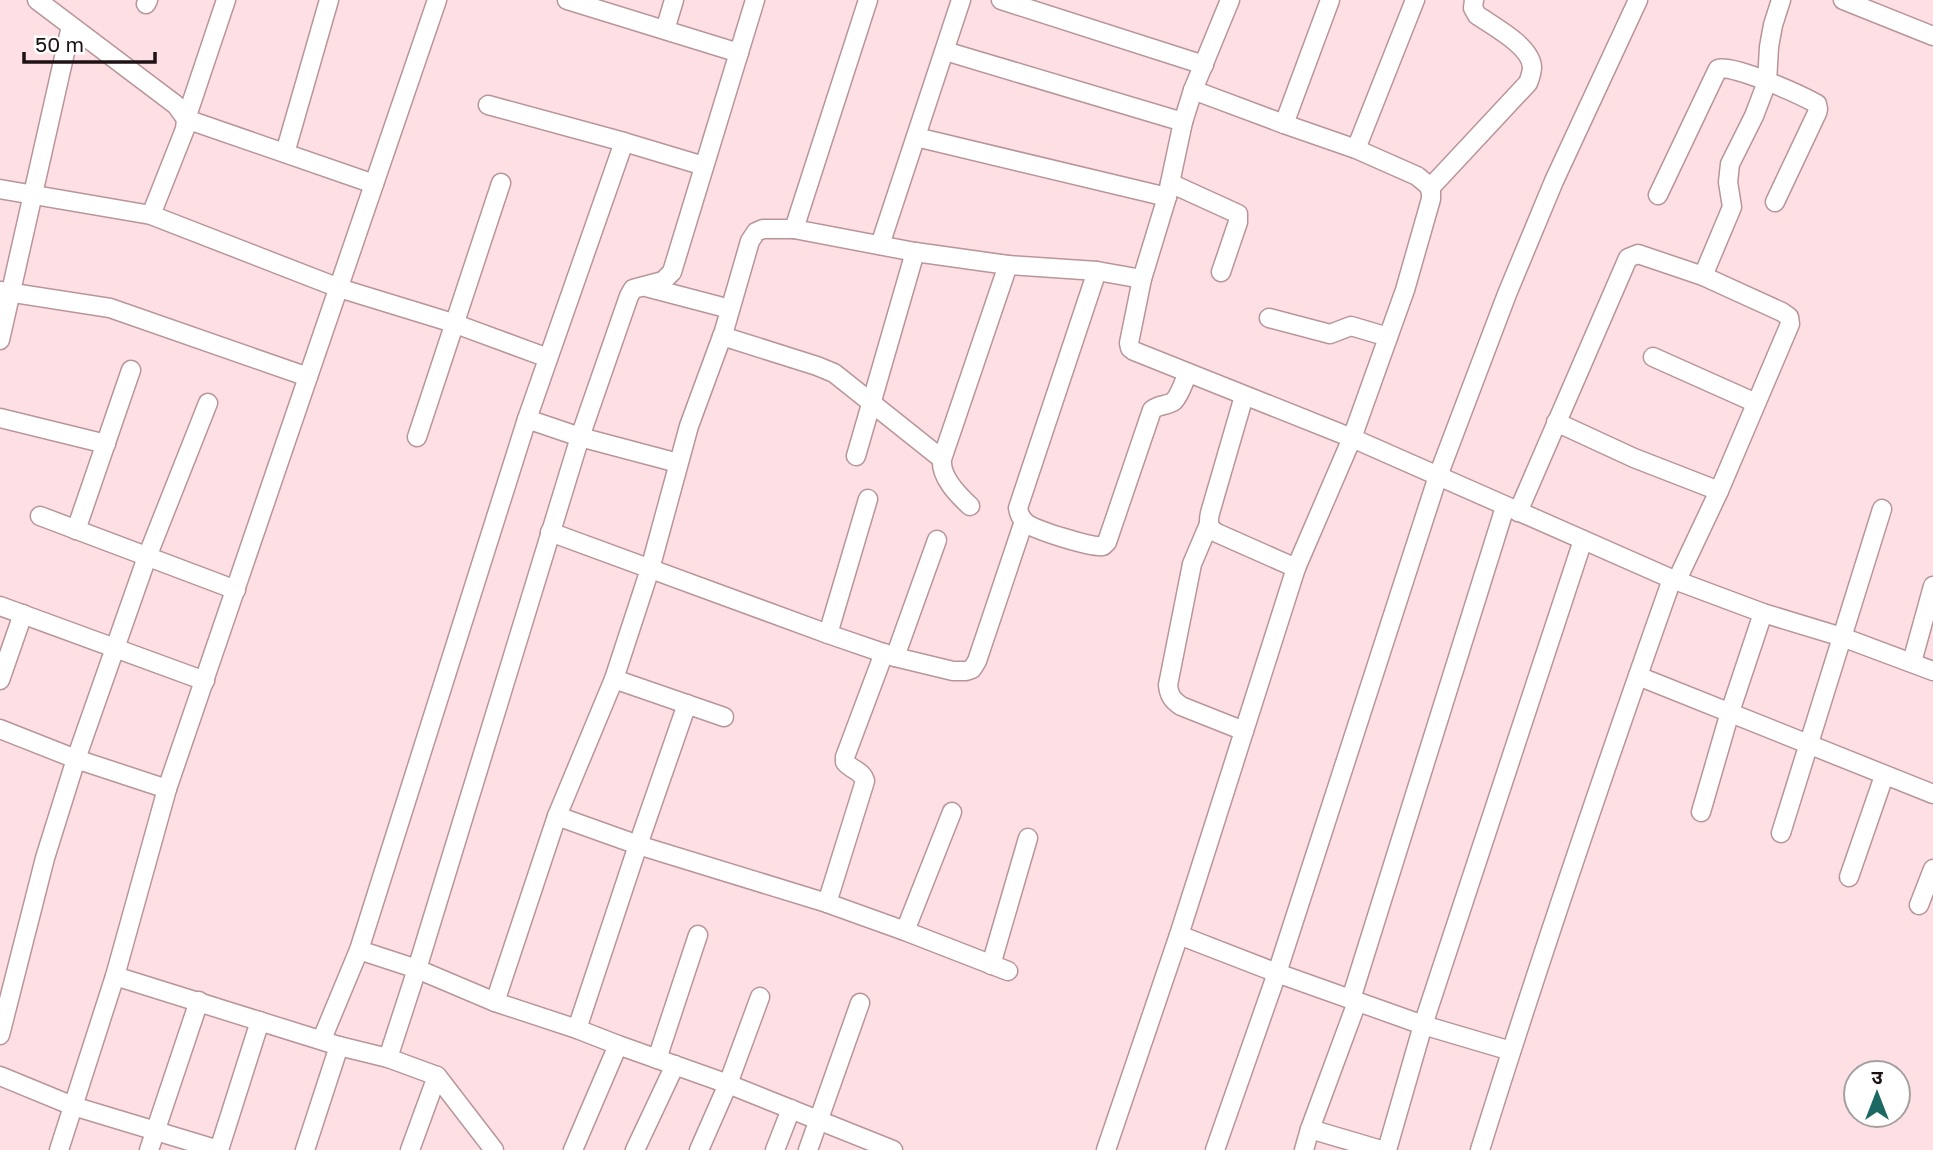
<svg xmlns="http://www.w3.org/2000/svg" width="1933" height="1150" font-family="'Golos Text','Noto Sans Devanagari',sans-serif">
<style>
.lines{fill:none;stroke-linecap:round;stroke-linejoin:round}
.street-casing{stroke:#b8959a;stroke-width:21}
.street{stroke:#fff;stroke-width:18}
</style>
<rect width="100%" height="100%" fill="#fee0e4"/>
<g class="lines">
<defs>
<g id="street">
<polyline points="37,0 176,105 186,119 185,129 151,215"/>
<polyline points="226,0 186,119 374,184"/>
<polyline points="437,0 167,789 115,976 339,1046 388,1058 437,1076 494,1150"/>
<polyline points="567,0 739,53"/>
<polyline points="1001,0 1204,65"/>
<polyline points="1230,0 1193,90 1183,122 1167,197 1142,279 1129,343 1130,348 1134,351 1352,438 1672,579 1763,613 1842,637 1933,671"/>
<polyline points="1843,0 1933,36"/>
<polyline points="146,4 148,0"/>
<polyline points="665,30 674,0"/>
<polyline points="945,51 1183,122"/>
<polyline points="488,105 624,142 704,166"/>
<polyline points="1284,124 1330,0"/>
<polyline points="916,137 1167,197"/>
<polyline points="624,142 527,419 359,950 417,969 495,1002 577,1029 618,1045 728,1084 893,1150"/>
<polyline points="1356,149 1415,0"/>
<polyline points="285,153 329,0"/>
<polyline points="1170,183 1238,214 1238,222 1221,272"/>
<path d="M1430,188L1528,83C1530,78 1532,73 1532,67C1531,46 1493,26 1477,15L1473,8L1474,0"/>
<polyline points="0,189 151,215 339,288 453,323 548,358"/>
<path d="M1658,195L1715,75L1718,69C1733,64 1801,95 1817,104L1818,109L1817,113L1775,202"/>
<polyline points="794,229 868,0"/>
<polyline points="880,245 961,0"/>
<path d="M1097,271L1018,508C1019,514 1021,519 1026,523C1035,530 1092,548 1103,546L1107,542L1152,410C1159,404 1168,406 1174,401C1180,395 1184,381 1188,373"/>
<polyline points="1703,276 1732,207 1728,182 1730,164 1754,116 1767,82 1769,47 1773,25 1781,0"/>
<polyline points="646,287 730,309"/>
<polyline points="0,291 110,308 308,377"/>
<polyline points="1269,318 1330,334 1351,326 1388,337"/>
<polyline points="722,336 817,366 834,373 942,459"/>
<polyline points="0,340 71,26"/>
<polyline points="1653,357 1756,403"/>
<path d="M1244,396L1210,513C1208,522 1208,528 1217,533L1296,568"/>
<polyline points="0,418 106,444"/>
<polyline points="527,419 580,437 678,463"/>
<polyline points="1556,422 1634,458 1719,491"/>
<polyline points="417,437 501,183"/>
<polyline points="856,456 915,252"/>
<path d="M970,506C958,495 940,477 942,459L1008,265"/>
<polyline points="1518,512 1628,258 1638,254 1703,276 1782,312 1789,317 1790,324 1719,491 1677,580"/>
<polyline points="40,516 236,590"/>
<path d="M1209,524L1192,564L1168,685C1169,695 1172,700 1181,706L1244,731"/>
<polyline points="76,530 131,370"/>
<polyline points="550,532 828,634 895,657 953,671 966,671 972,669 977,661 1024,521"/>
<polyline points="0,606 205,681"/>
<polyline points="828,634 868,499"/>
<polyline points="895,657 937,540"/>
<polyline points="1912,662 1933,586"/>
<polyline points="1638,676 1933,794"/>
<polyline points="614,679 724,717"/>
<polyline points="0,680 23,614"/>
<polyline points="0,729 76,759 167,789"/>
<polyline points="1701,812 1730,712 1763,613"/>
<polyline points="557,816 638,845 827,903 905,931 1008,971"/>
<polyline points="1781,833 1882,509"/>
<polyline points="1849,877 1884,776"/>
<path d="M827,903L865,781C862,770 851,770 845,762V757L884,653"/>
<polyline points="1919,905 1933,869"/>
<polyline points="905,931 952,812"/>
<polyline points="1179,935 1277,973 1423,1025 1511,1051"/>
<polyline points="991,965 1028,838"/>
<polyline points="1351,999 1505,507"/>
<polyline points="495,1002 557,816 614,679 650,569 689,426 724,331 750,241 756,232 763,229 794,229 915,252 1008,265 1097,271 1142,279"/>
<polyline points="577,1029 638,845 687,704"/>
<polyline points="0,1035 45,858 76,759 147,557 208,403"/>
<polyline points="322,1039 359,950"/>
<polyline points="388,1058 417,969 580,437 629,296 633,289 663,281 672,272 755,0"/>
<polyline points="657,1059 698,935"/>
<polyline points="0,1076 73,1106 219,1150"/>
<polyline points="1310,1129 1381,1150"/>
<polyline points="59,1150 115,976"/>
<polyline points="149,1150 199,1001"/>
<polyline points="219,1150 260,1021"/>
<polyline points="305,1150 339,1046"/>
<polyline points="410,1150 437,1076"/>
<polyline points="573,1150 618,1045"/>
<polyline points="635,1150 675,1065"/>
<polyline points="699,1150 728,1084 760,997"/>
<polyline points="775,1150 791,1109"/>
<polyline points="808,1150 860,1003"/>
<polyline points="1106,1150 1179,935 1296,568 1352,438 1405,290 1431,199 1431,192 1428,185 1417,176 1356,149 1284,124 1193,90"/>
<polyline points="1215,1150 1277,973 1438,476 1507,294 1554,181 1638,0"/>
<polyline points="1304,1150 1310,1129 1357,1002"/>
<polyline points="1387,1150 1423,1025 1583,540"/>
<path d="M1480,1150C1540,958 1605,768 1672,579"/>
</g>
</defs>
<use href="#street" class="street-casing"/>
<use href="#street" class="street"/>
</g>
<g transform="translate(1877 1094)"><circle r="33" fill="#ffffff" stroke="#a5a0a1" stroke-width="2"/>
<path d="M0-5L12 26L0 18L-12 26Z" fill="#1c6863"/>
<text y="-10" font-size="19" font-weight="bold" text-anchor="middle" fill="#1f1214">उ</text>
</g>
<path d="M24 52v10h131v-10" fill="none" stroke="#1f1214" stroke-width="3.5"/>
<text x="35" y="52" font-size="21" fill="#1f1214" stroke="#ffffff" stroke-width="5" paint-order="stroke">50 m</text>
</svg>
